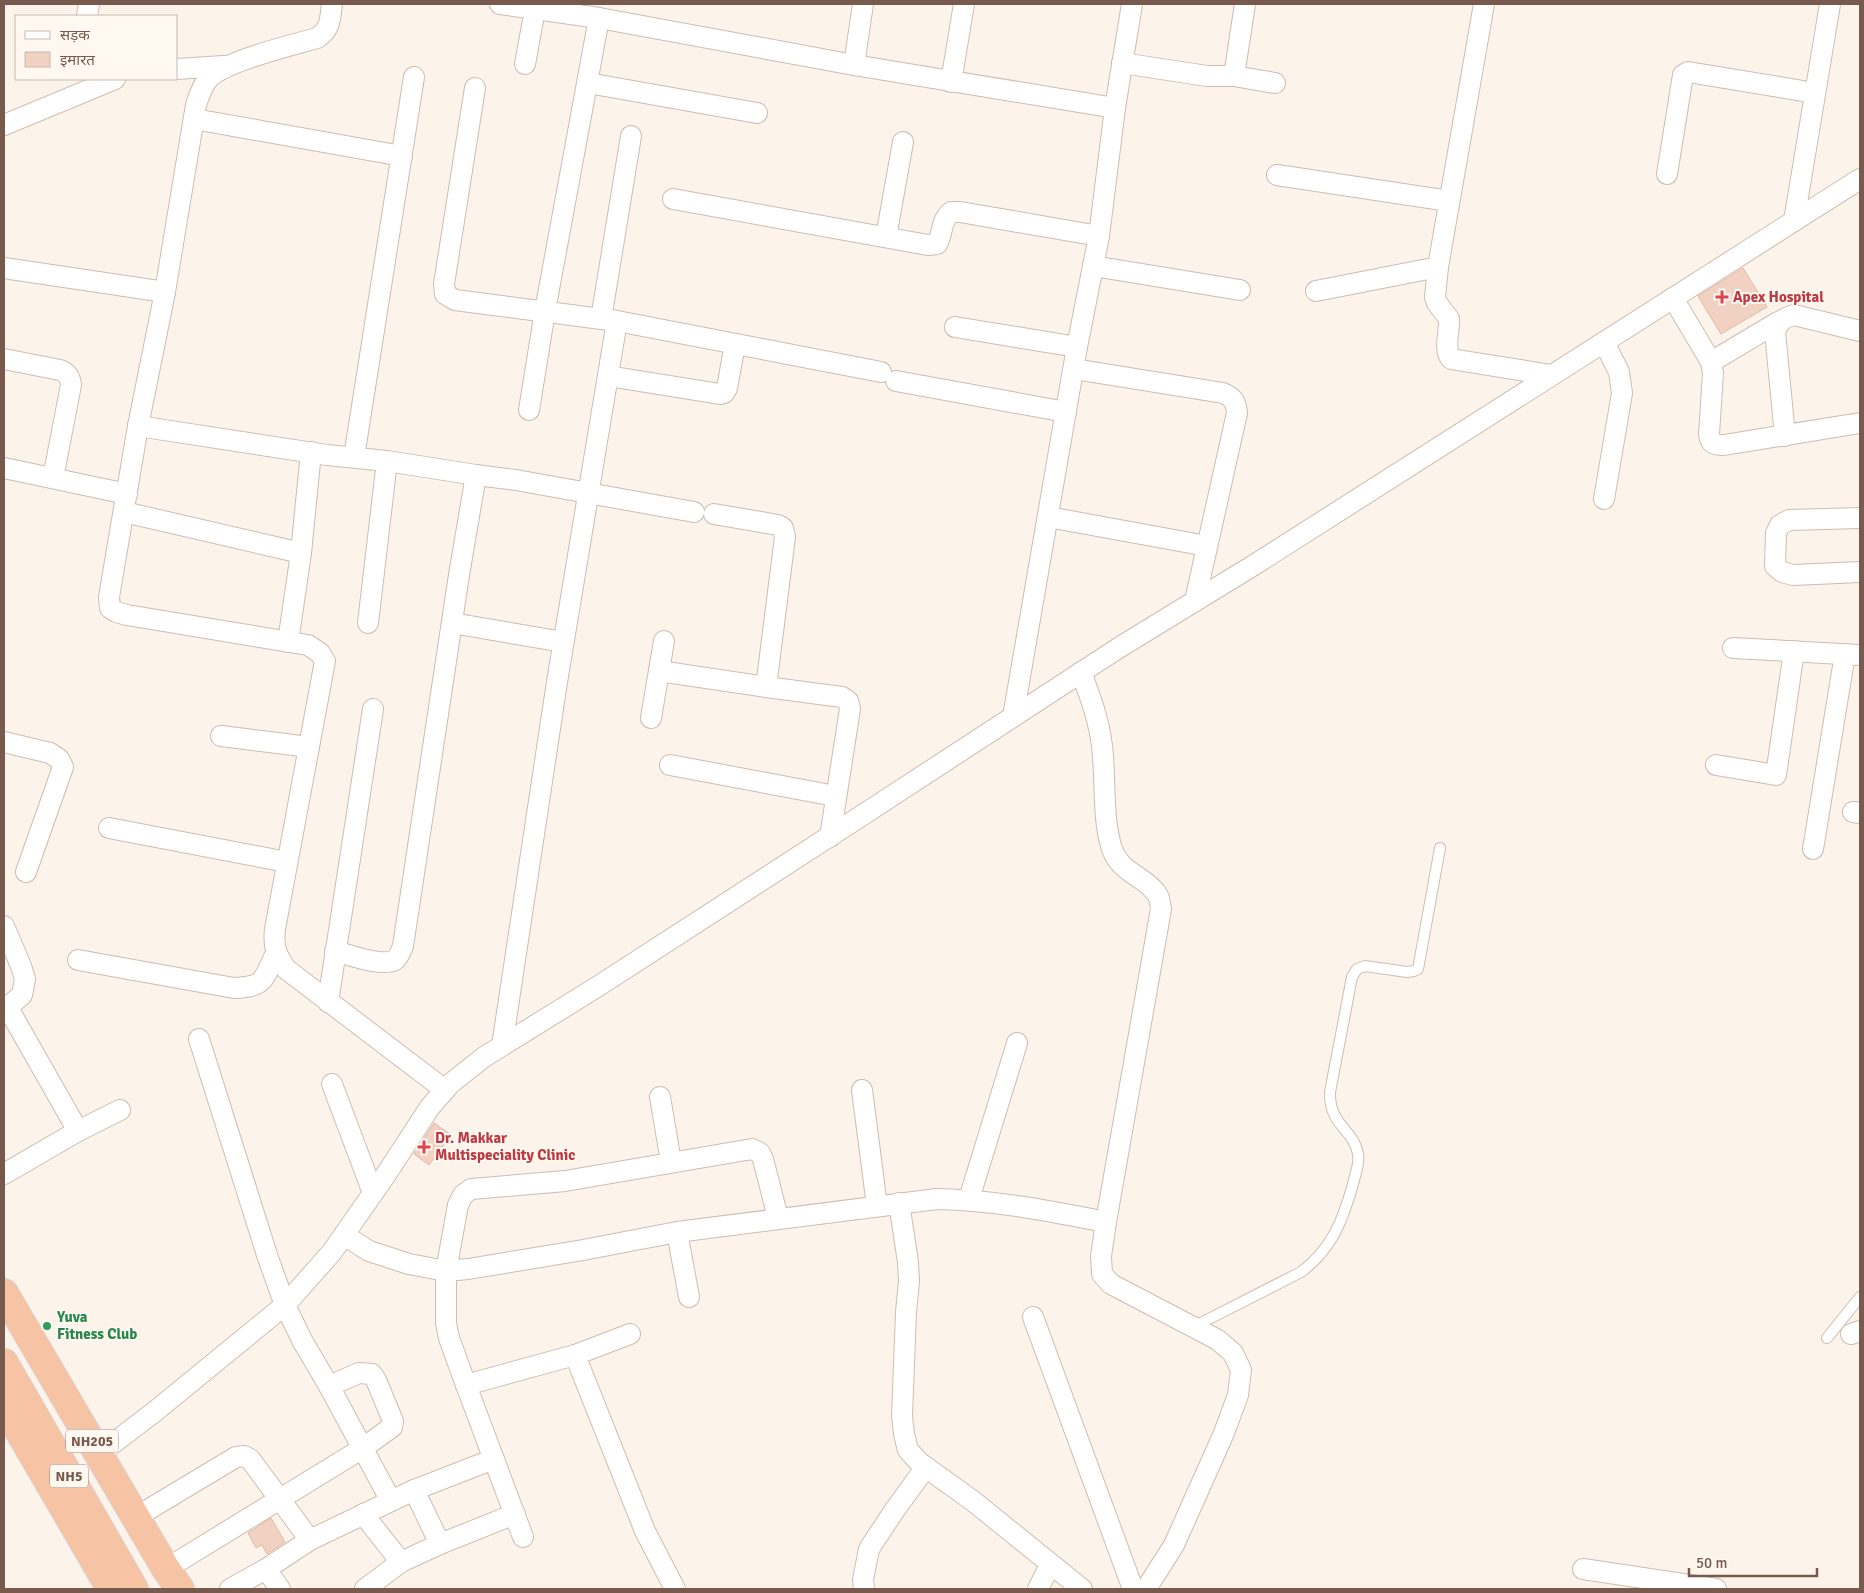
<svg xmlns="http://www.w3.org/2000/svg" width="1864" height="1593" font-family="Signika,'Noto Sans Devanagari',sans-serif">
<style>
.building{fill:#f1d2c2;stroke:#e3b8a3}
.lines{fill:none;stroke-linecap:round;stroke-linejoin:round}
.service-casing{stroke:#cebcaf;stroke-width:12}
.minor-casing{stroke:#cebcaf;stroke-width:22}
.trunk-casing{stroke:#d9d1cd;stroke-width:30}
.service{stroke:#fff;stroke-width:10}
.minor{stroke:#fff;stroke-width:20}
.trunk{stroke:#f6c4a4;stroke-width:28}
.health-dot{fill:#e0444e;stroke:#fef8f0;stroke-width:2}
.leisure-dot{fill:#2e9e5b;stroke:#fef8f0;stroke-width:2}
.labels{text-anchor:middle;stroke-width:4;stroke-linejoin:round;paint-order:stroke}
.shield{fill:#fef8f0;stroke:#a0897e;stroke-width:1}
.shield-label{font-size:14px;font-weight:bold;fill:#775a4d}
.health-label{font-size:15px;font-weight:bold;fill:#be3a42;stroke:#fef8f0;text-anchor:start}
.leisure-label{font-size:15px;font-weight:bold;fill:#27864d;stroke:#fef8f0;text-anchor:start}
</style>
<rect width="100%" height="100%" fill="#fcf4ea"/>
<g class="building">
<polygon points="1743,268 1767,307 1721,334 1698,296"/>
<polygon points="434,1123 451,1135 429,1165 414,1154"/>
<polygon points="271,1518 285,1542 267,1554 262,1545 256,1548 248,1533"/>
</g>
<g class="lines">
<defs>
<g id="service">
<path d="M1193,1327L1301,1272C1332,1249 1343,1220 1353,1184C1355,1174 1360,1164 1358,1154C1354,1129 1329,1126 1330,1092L1352,977L1357,969L1365,966L1407,972L1414,971L1418,969L1440,848"/>
<polyline points="1827,1338 1860,1297"/>
</g>
<g id="minor">
<polyline points="500,4 599,18 854,65 1115,108 1099,236 1077,347 1013,717"/>
<polyline points="87,16 89,4"/>
<polyline points="1122,63 1207,76 1234,76 1245,4"/>
<polyline points="525,64 536,4"/>
<polyline points="854,65 863,4"/>
<polyline points="176,69 224,66"/>
<polyline points="1234,76 1275,83"/>
<polyline points="951,82 964,4"/>
<polyline points="588,83 757,113"/>
<polyline points="475,88 444,284 445,294 455,300 617,321 881,372"/>
<polyline points="1115,108 1132,4"/>
<polyline points="194,119 402,156"/>
<polyline points="4,125 115,79"/>
<polyline points="1667,174 1683,75 1688,72 1815,93"/>
<polyline points="1277,175 1449,201"/>
<path d="M673,199L928,245L937,244C943,233 941,220 951,212H960L1099,236"/>
<polyline points="1794,221 1830,4"/>
<polyline points="886,237 903,142"/>
<polyline points="1093,266 1240,290"/>
<polyline points="1438,267 1484,4"/>
<path d="M4,268L165,292L138,426L109,597L110,608L116,612L127,615L308,645L320,653L325,661L275,929C273,947 276,954 286,969L445,1090"/>
<path d="M1316,291L1438,267L1435,297L1437,303L1449,319C1450,331 1443,349 1451,359L1551,375"/>
<path d="M165,292L196,105C199,95 202,86 209,78C225,61 292,45 317,38C331,29 330,19 332,4"/>
<path d="M1673,298L1711,362L1713,373L1709,434C1710,444 1714,445 1724,445L1860,423"/>
<polyline points="601,319 631,136"/>
<polyline points="955,327 1077,347"/>
<polyline points="1604,342 1619,372 1622,393 1604,499"/>
<path d="M4,359L60,370C68,373 70,377 71,385L53,478"/>
<polyline points="1711,362 1778,322"/>
<path d="M1074,369L1223,393C1234,398 1236,402 1237,413L1195,601"/>
<polyline points="608,376 720,394 724,393 727,388 735,344"/>
<polyline points="896,381 1066,412"/>
<polyline points="529,410 545,311 599,18"/>
<polyline points="138,426 327,455 387,461 476,475 516,480 694,512"/>
<path d="M1785,436L1775,332C1779,321 1783,318 1794,315L1860,331"/>
<polyline points="354,457 414,77"/>
<polyline points="4,468 127,494"/>
<polyline points="124,512 301,553"/>
<polyline points="714,514 778,525 783,528 785,537 766,687 842,697 848,701 850,709 830,837"/>
<polyline points="1048,517 1207,546"/>
<polyline points="1860,518 1789,520 1780,525 1776,533 1775,566 1782,572 1793,575 1860,572"/>
<polyline points="368,623 387,461"/>
<polyline points="452,623 563,642"/>
<polyline points="288,642 301,553 311,452"/>
<polyline points="1733,648 1860,655"/>
<polyline points="659,671 766,687"/>
<path d="M1081,672C1090,696 1099,720 1102,746C1106,777 1102,819 1112,849C1121,874 1144,875 1157,894C1160,898 1160,904 1161,909L1106,1222L1101,1256L1102,1274L1111,1284L1218,1340L1233,1353L1241,1370L1238,1395L1224,1433L1174,1545L1146,1589"/>
<polyline points="651,718 664,641"/>
<polyline points="221,736 309,747"/>
<polyline points="4,742 50,753 59,759 63,767 26,872"/>
<polyline points="670,765 835,796"/>
<polyline points="1716,765 1776,775 1794,651"/>
<polyline points="1853,812 1860,813"/>
<polyline points="109,828 287,862"/>
<polyline points="1813,849 1845,654"/>
<polyline points="4,926 21,966 25,979 22,995 4,1010"/>
<path d="M335,951C349,955 383,967 395,960C399,957 401,951 403,946L459,575L476,475"/>
<path d="M78,960L234,988C266,987 263,979 276,953"/>
<polyline points="328,1002 373,709"/>
<polyline points="8,1008 78,1131"/>
<polyline points="199,1039 268,1258 285,1305 303,1342 329,1386 391,1501"/>
<polyline points="502,1046 557,682 617,321"/>
<polyline points="332,1084 373,1193"/>
<polyline points="862,1090 877,1206"/>
<polyline points="660,1097 671,1162"/>
<polyline points="4,1174 78,1131 120,1110"/>
<polyline points="969,1199 1017,1043"/>
<polyline points="899,1203 908,1262 909,1281 906,1312 902,1416 904,1434 908,1450 920,1463 973,1501 1082,1589"/>
<polyline points="677,1232 689,1297"/>
<path d="M344,1235L369,1251L409,1264L446,1271L468,1269L583,1250L677,1232L937,1199C994,1200 1050,1211 1106,1222"/>
<polyline points="1033,1317 1133,1589"/>
<polyline points="1851,1334 1860,1331"/>
<polyline points="575,1355 645,1531 675,1589"/>
<polyline points="466,1385 575,1355 630,1334"/>
<polyline points="99,1454 153,1413 285,1305 332,1252 385,1176 430,1107 450,1084 484,1057 600,985 858,818 1120,647 1254,565 1860,179"/>
<polyline points="414,1490 494,1459"/>
<polyline points="363,1514 401,1562"/>
<polyline points="136,1517 236,1457 244,1456 250,1459 310,1540"/>
<polyline points="523,1537 466,1385 449,1338 446,1323 446,1271 458,1205 463,1195 471,1189 565,1181 752,1149 760,1153 763,1159 778,1218"/>
<polyline points="440,1544 515,1514"/>
<polyline points="166,1569 363,1448 392,1427 393,1421 376,1380 372,1374 359,1373 329,1386"/>
<polyline points="266,1569 310,1540 414,1490 440,1544 401,1562 365,1589"/>
<polyline points="1583,1569 1716,1589"/>
<polyline points="230,1589 266,1569 280,1589"/>
<polyline points="864,1589 863,1580 869,1549 894,1511 926,1467"/>
<polyline points="1038,1589 1050,1565"/>
</g>
<g id="trunk">
<polyline points="4,1293 166,1569 180,1589"/>
<polyline points="4,1363 134,1589"/>
<polyline points="4,1405 111,1589"/>
</g>
</defs>
<use href="#service" class="service-casing"/>
<use href="#minor" class="minor-casing"/>
<use href="#trunk" class="trunk-casing"/>
<use href="#service" class="service"/>
<use href="#minor" class="minor"/>
<use href="#trunk" class="trunk"/>
</g>
<g class="health-dot">
<path d="M1719.5 289.5h5v5h5v5h-5v5h-5v-5h-5v-5h5z"/>
<path d="M421.5 1139.5h5v5h5v5h-5v5h-5v-5h-5v-5h5z"/>
</g>
<circle class="leisure-dot" cx="47" cy="1326" r="5"/>
<g class="labels">
<g class="shield">
<rect x="66" y="1429.5" width="52" height="23" rx="4"/>
<rect x="50" y="1464.5" width="38" height="23" rx="4"/>
</g>
<g class="shield-label">
<text x="92" y="1446">NH205</text>
<text x="69" y="1481">NH5</text>
</g>
<g class="health-label">
<text x="1733" y="302">Apex Hospital</text>
<text x="435" y="1143">Dr. Makkar<tspan x="435" dy="17">Multispeciality Clinic</tspan></text>
</g>
<g class="leisure-label">
<text x="57" y="1322">Yuva<tspan x="57" dy="17">Fitness Club</tspan></text>
</g>
</g>
<rect width="1864" height="1593" fill="none" stroke="#775a4d" stroke-width="10"/>
<rect x="15" y="15" width="162" height="65" fill="#fef8f0" stroke="#c8b9af"/>
<rect x="25" y="31" width="25" height="8" fill="#ffffff" stroke="#c8b9af"/>
<text x="60" y="40" font-size="15" fill="#775a4d">सड़क</text>
<rect x="25" y="52" width="25" height="15" fill="#f1d2c2" stroke="#c8b9af"/>
<text x="60" y="65" font-size="15" fill="#775a4d">इमारत</text>
<path d="M1689 1568v8h128v-8" fill="none" stroke="#775a4d" stroke-width="2.5"/>
<text x="1696" y="1568" font-size="15" fill="#775a4d" stroke="#fef8f0" stroke-width="4" paint-order="stroke">50 m</text>
</svg>
